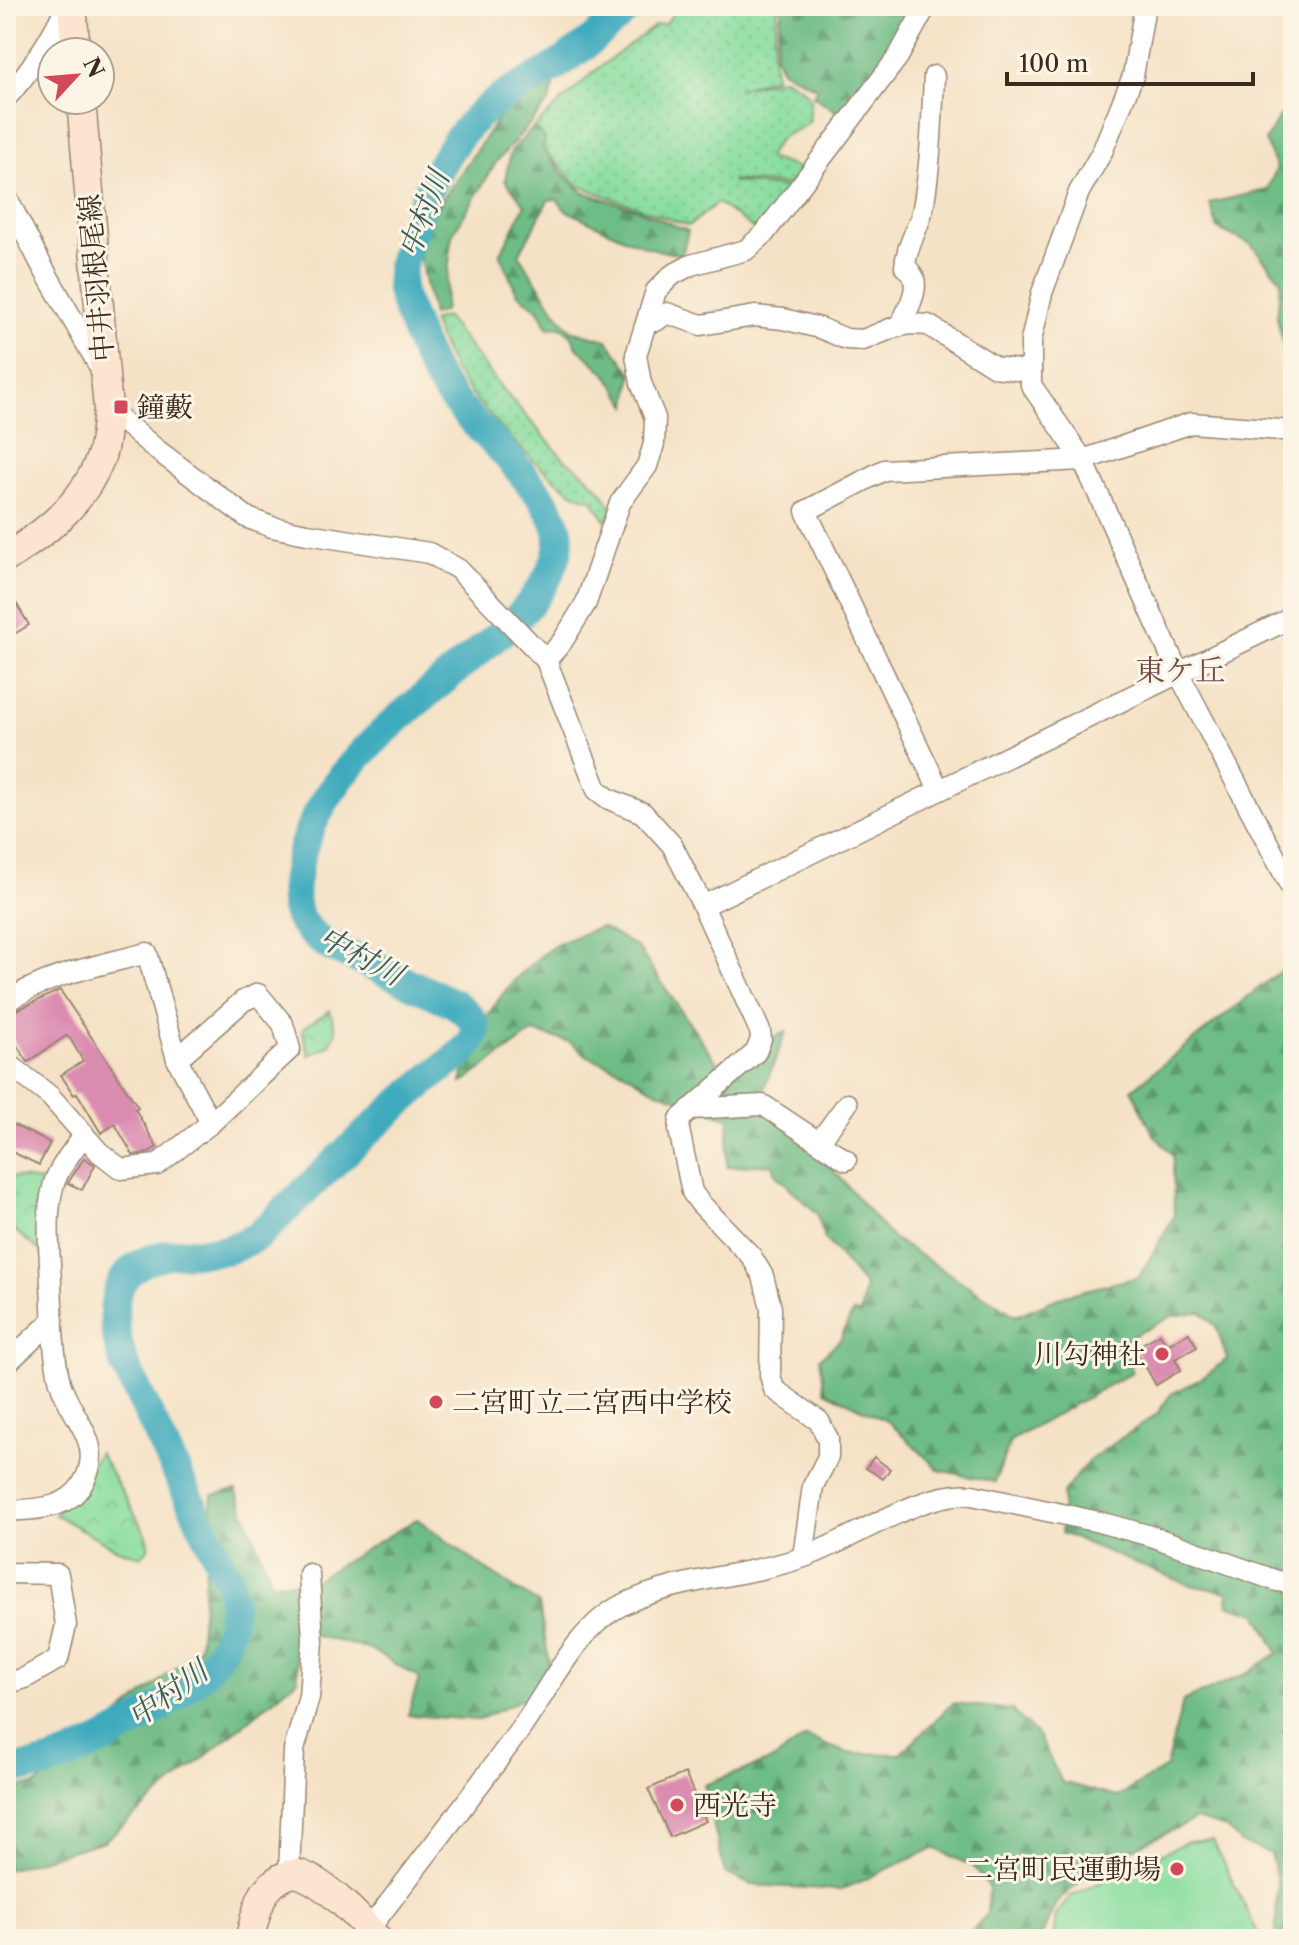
<svg xmlns="http://www.w3.org/2000/svg" width="1299" height="1945" font-family="'Libre Caslon Text','Noto Serif JP',serif">
<style>
.grass{fill:url(#grass-dots);stroke:#62845e;stroke-width:2}
.forest{fill:url(#forest-firs);stroke:#547352;stroke-width:2}
.park{fill:url(#park-crowns);stroke:#62845e;stroke-width:2}
.garden{fill:#88dd9f;stroke:#62845e;stroke-width:2}
.lines{fill:none;stroke-linecap:round;stroke-linejoin:round}
.river{stroke:#3eaabd;stroke-width:30}
.building{fill:#db8cb1}
.street-casing{stroke:#988672;stroke-width:23}
.secondary-casing{stroke:#988672;stroke-width:31}
.street{stroke:#fff;stroke-width:20}
.secondary{stroke:#fde4d1;stroke-width:28}
.poi-dot{fill:#d1495b;stroke:#fcf5e5;stroke-width:3}
.labels{text-anchor:middle;stroke-width:6;stroke-linejoin:round;paint-order:stroke}
.street-label{font-size:28px;fill:#3b2a1e;stroke:#fcf5e5}
.poi-label{font-size:28px;fill:#3b2a1e;stroke:#fcf5e5;text-anchor:start}
.water-label{font-size:30px;font-style:italic;fill:#3c5d5e;stroke:#fcf5e5}
.neighbourhood-label{font-size:30px;fill:#734c51;stroke:#fcf5e5}
</style>
<defs>
<pattern id="grass-dots" width="8" height="8" patternUnits="userSpaceOnUse" patternTransform="scale(2)"><rect width="8" height="8" fill="#88dd9f"/><path d="M2 2h.1M6 6h.1" fill="none" stroke="#76be88" stroke-width="1.8" stroke-linecap="round"/></pattern>
<pattern id="forest-firs" width="22" height="20" patternUnits="userSpaceOnUse" patternTransform="scale(2)"><rect width="22" height="20" fill="#6ebc86"/><path d="M5 1l3.5 6h-7zM16 11l3.5 6h-7z" fill="#5c996d"/></pattern>
<pattern id="park-crowns" width="20" height="18" patternUnits="userSpaceOnUse" patternTransform="scale(2)"><rect width="20" height="18" fill="#88dd9f"/><path d="M2 6a3 3 0 1 1 6 0M12 15a3 3 0 1 1 6 0" fill="none" stroke="#76be88"/></pattern>
</defs>
<rect width="100%" height="100%" fill="#fcf5e5"/>
<filter id="ink" filterUnits="userSpaceOnUse"><feTurbulence type="fractalNoise" baseFrequency=".0125" numOctaves="2"/><feDisplacementMap in="SourceGraphic" scale="16" xChannelSelector="R" yChannelSelector="G"/><feConvolveMatrix kernelMatrix="1 2 1 2 8 2 1 2 1" color-interpolation-filters="sRGB"/></filter>
<filter id="wash" filterUnits="userSpaceOnUse"><feTurbulence type="fractalNoise" baseFrequency=".006" numOctaves="4" result="noise"/><feDisplacementMap in="SourceGraphic" scale="32" xChannelSelector="R" yChannelSelector="G"/><feGaussianBlur stdDeviation="1.8" result="paint"/><feColorMatrix in="noise" values="0 0 0 0 0 0 0 0 0 0 0 0 0 0 0 0 0 1.4 0 .05"/><feComposite in="paint" operator="in"/></filter>
<g filter="url(#wash)">
<rect width="100%" height="100%" fill="#f5e2c6"/>
<g class="grass">
<path d="M679,6H778L773,52L775,77L738,89L784,78L800,87L810,97V121C788,140 783,126 768,158L802,169L795,186L732,180L733,182L795,189L761,234L717,203L689,226L579,186L543,149L545,138L534,127L596,70L656,25L665,24Z"/>
<path d="M446,317L504,391L564,459C583,471 605,490 612,511L606,521L592,499C563,500 476,403 458,376C447,360 440,339 432,321Z"/>
</g>
<g class="forest">
<polygon points="782,6 885,6 913,17 856,108 842,115 813,96 817,88 782,70 775,55"/>
<polygon points="558,73 549,102 497,161 452,235 444,311 432,315 419,254 434,212 506,107 531,87"/>
<polygon points="1293,94 1293,351 1284,350 1277,317 1281,280 1251,244 1218,229 1210,203 1267,190 1277,168 1265,141"/>
<path d="M534,127L545,138L543,149L563,174L583,192L639,210L688,231L682,255C640,250 603,227 565,210L557,199L548,200L519,255L558,315L571,330L607,340L632,373L628,406L608,376L577,347L572,336L562,327L548,328L540,311L517,293L500,255L525,205L505,180L511,151Z"/>
<path d="M601,927L637,947L718,1064L744,1049L786,1032L761,1096L807,1139L891,1237L1016,1316L1065,1295L1139,1277L1174,1216L1173,1155L1153,1134L1132,1089L1293,961V1939H1276L1277,1880L1270,1853L1241,1843L1226,1828L1196,1819L1100,1864L1056,1903L1040,1939H965L987,1914L989,1888L974,1867L934,1848L841,1890L752,1885L725,1873L704,1785L773,1760L806,1737L847,1753L900,1754L953,1703L1012,1710L1039,1737L1062,1782L1117,1797L1166,1767L1183,1701L1245,1674L1278,1653L1257,1613L1228,1605L1229,1592L1189,1585L1061,1533L1063,1493L1089,1460L1157,1414L1171,1394L1201,1379L1227,1359L1217,1328L1202,1312L1172,1316L1125,1340L1132,1372L1010,1441L995,1482L939,1470L889,1422L825,1391L820,1358L840,1340L853,1312L860,1315L865,1286L824,1238L817,1213L776,1175L773,1164L727,1167L729,1118L657,1091L621,1070L589,1057L570,1042L533,1032L462,1083C472,1027 507,979 554,946C567,938 586,933 601,927Z"/>
<polygon points="236,1490 272,1583 314,1580 417,1519 481,1566 539,1604 549,1662 539,1691 478,1720 408,1715 419,1678 370,1649 296,1631 298,1679 104,1841 6,1870 6,1788 36,1785 199,1648 212,1495"/>
</g>
<g class="park">
<polygon points="330,1010 336,1032 329,1046 309,1055 302,1029"/>
<polygon points="6,1176 49,1182 42,1253 6,1223"/>
<polygon points="99,1452 145,1532 149,1547 141,1557 115,1548 55,1515"/>
</g>
<polygon class="garden" points="1212,1840 1261,1939 1051,1939 1054,1934 1056,1914 1071,1896 1186,1842"/>
<g class="lines">
<path class="river" d="M6,1770C22,1768 40,1767 55,1761C102,1745 185,1699 215,1659C231,1638 236,1608 230,1583L124,1363C109,1320 105,1270 160,1256C183,1250 207,1254 229,1249C239,1246 249,1240 258,1236C315,1182 371,1125 432,1076C445,1065 471,1051 475,1033C478,1020 464,1011 455,1004L331,947C298,927 289,911 297,872C314,777 398,719 468,660C495,638 522,618 541,588C551,573 562,550 558,531C552,508 534,488 519,470C493,438 456,410 435,374C426,358 419,341 413,324C409,314 403,301 401,290C398,266 409,241 417,219C428,185 448,146 474,120C495,98 524,85 550,70C580,51 605,30 631,6"/>
</g>
<g id="blocks">
<g class="building">
<polygon points="6,586 29,625 6,639"/>
<polygon points="60,990 138,1107 135,1109 157,1147 147,1153 133,1155 115,1124 101,1133 77,1093 74,1095 61,1075 83,1061 70,1038 66,1036 28,1062 6,1029 6,1015"/>
<polygon points="6,1121 50,1143 39,1165 6,1149"/>
<polygon points="84,1158 95,1165 82,1190 68,1183"/>
<polygon points="1189,1333 1197,1347 1175,1359 1181,1370 1156,1385 1135,1348 1160,1334 1167,1345"/>
<polygon points="874,1457 890,1469 883,1479 866,1468"/>
<polygon points="685,1773 706,1821 670,1837 648,1789"/>
</g>
</g>
</g>
<g filter="url(#ink)">
<use href="#blocks" fill-opacity="0" stroke="#988672" stroke-width="2"/>
<g class="lines">
<defs>
<g id="street">
<polyline points="1145,6 1133,76 1102,152 1079,192 1042,293 1031,341 1031,385 1083,460 1178,672 1293,891"/>
<path d="M6,98C31,70 49,43 65,9L71,6"/>
<polyline points="6,196 42,266 102,371"/>
<polyline points="648,317 656,321 667,313 701,325 755,316 783,319 820,328 846,339 863,340 895,327 911,324 928,325 995,367 1031,372"/>
<path d="M900,326C908,308 926,282 905,267C906,246 919,228 923,208C931,164 932,120 934,76"/>
<polyline points="108,409 157,450 248,518 272,527 307,534 429,553 458,569 546,660 597,790 609,799 643,813 672,845 703,906 760,1031 761,1039 756,1052 680,1119 679,1130 692,1192 700,1203 751,1256 763,1276 771,1308 770,1375 774,1389 819,1421 828,1439 828,1457 813,1486 803,1557"/>
<polyline points="546,660 562,642 586,603 620,503 647,466 654,444 655,418 641,383 636,355 656,291 672,275 691,265 746,250 764,234 898,57 926,6"/>
<polyline points="939,790 806,511 884,470 1083,460 1191,423 1293,431"/>
<polyline points="703,906 1293,617"/>
<path d="M6,1002C48,974 98,966 147,953L177,1059L211,1123"/>
<polyline points="6,1062 50,1096 99,1152 121,1169 157,1165 211,1123 290,1049 283,1024 258,994 243,1001 177,1059"/>
<polyline points="690,1109 763,1105 846,1160"/>
<polyline points="819,1142 847,1104"/>
<polyline points="6,1364 53,1320"/>
<path d="M6,1511C33,1509 67,1511 83,1483C107,1442 69,1417 60,1382C52,1350 53,1317 51,1284C50,1252 45,1218 53,1187C57,1169 74,1150 84,1134"/>
<polyline points="6,1573 58,1574 66,1625 58,1659 25,1678 6,1684"/>
<polyline points="289,1874 294,1750 309,1697 313,1641 309,1574"/>
<path d="M369,1929C420,1863 470,1798 519,1731C549,1690 576,1628 622,1605C679,1577 744,1578 804,1557C849,1542 926,1488 972,1495L1099,1522L1151,1536L1277,1581L1293,1583"/>
</g>
<g id="secondary">
<polyline points="72,6 76,52"/>
<path d="M6,558C45,533 83,504 100,459C106,444 106,425 108,409L81,100"/>
<path d="M249,1939C254,1925 257,1903 266,1891C273,1882 288,1871 299,1874C325,1882 360,1918 377,1939"/>
</g>
</defs>
<use href="#street" class="street-casing"/>
<use href="#secondary" class="secondary-casing"/>
<use href="#street" class="street"/>
<use href="#secondary" class="secondary"/>
</g>
</g>
<g class="poi-dot">
<rect x="113" y="399" width="16" height="16" rx="4"/>
<circle cx="1162" cy="1354" r="8"/>
<circle cx="436" cy="1402" r="8"/>
<circle cx="677" cy="1805" r="8"/>
<circle cx="1177" cy="1869" r="8"/>
</g>
<g class="labels">
<g class="street-label">
<text transform="translate(96 278) rotate(-95)" y="10">中井羽根尾線</text>
</g>
<g class="poi-label">
<text x="137" y="417">鐘藪</text>
<text x="1146" y="1364" text-anchor="end">川勾神社</text>
<text x="452" y="1412">二宮町立二宮西中学校</text>
<text x="693" y="1815">西光寺</text>
<text x="1161" y="1879" text-anchor="end">二宮町民運動場</text>
</g>
<g class="water-label">
<text transform="translate(424 214) rotate(-69)" y="10">中村川</text>
<text transform="translate(361 956) rotate(28)" y="10">中村川</text>
<text transform="translate(168 1694) rotate(-36)" y="10">中村川</text>
</g>
<g class="neighbourhood-label">
<text x="1180" y="681">東ケ丘</text>
</g>
</g>
<rect width="1299" height="1945" fill="none" stroke="#fcf5e5" stroke-width="32"/>
<g transform="translate(76 76) rotate(64)"><circle r="38" fill="#fcf5e5" stroke="#afa495" stroke-width="2"/>
<path d="M0-6L14 30L0 20L-14 30Z" fill="#d1495b"/>
<text y="-12" font-size="22" font-weight="bold" text-anchor="middle" fill="#3b2a1e">N</text>
</g>
<path d="M1007 72v12h246v-12" fill="none" stroke="#3b2a1e" stroke-width="4"/>
<text x="1019" y="72" font-size="24" fill="#3b2a1e" stroke="#fcf5e5" stroke-width="6" paint-order="stroke">100 m</text>
</svg>
